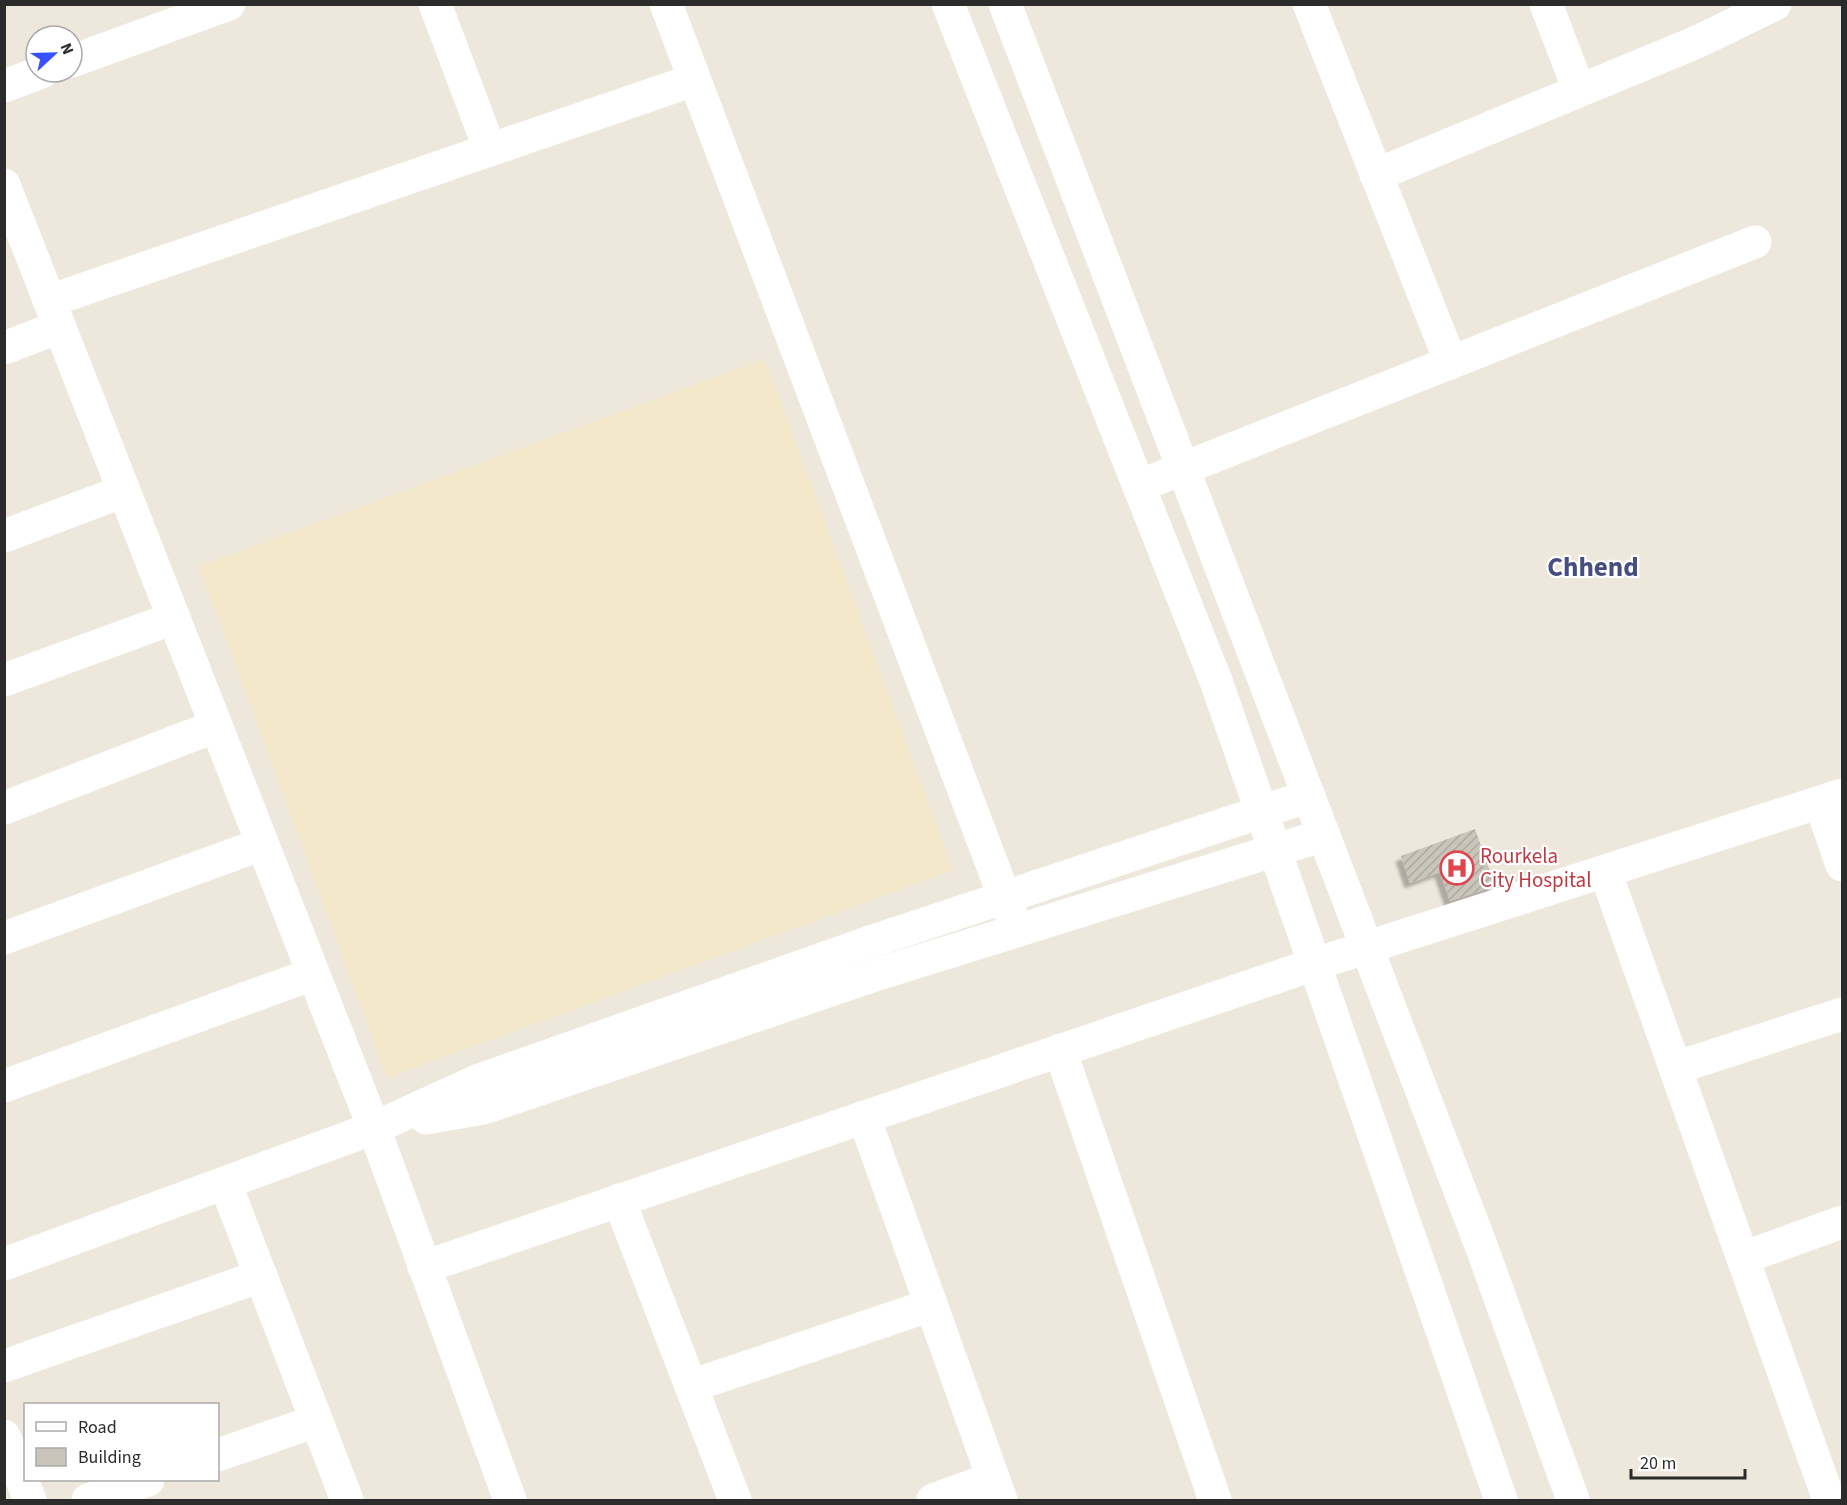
<svg xmlns="http://www.w3.org/2000/svg" width="1847" height="1505" font-family="'Source Sans 3',sans-serif">
<style>
.education{fill:#f2e7c9}
.building{fill:url(#building-hatch);filter:url(#shadow)}
.lines{fill:none;stroke-linecap:round;stroke-linejoin:round}
.minor{stroke:#fff;stroke-width:33}
.tertiary{stroke:#fff;stroke-width:33}
.labels{text-anchor:middle;stroke-width:4.5;stroke-linejoin:round;paint-order:stroke}
.health-label{font-size:21px;fill:#be3a42;stroke:#fff;text-anchor:start}
.district-label{font-size:27px;font-weight:bold;fill:#464d81;stroke:#fff}
</style>
<defs>
<pattern id="building-hatch" width="6" height="6" patternUnits="userSpaceOnUse" patternTransform="scale(1.5)"><rect width="6" height="6" fill="#c9c5ba"/><path d="M-1 1l2-2M0 6l6-6M5 7l2-2" fill="none" stroke="#ada9a0"/></pattern>
<filter id="shadow"><feDropShadow dx="-5.5" dy="5.5" stdDeviation="1.5" flood-color="#0004"/></filter>
</defs>
<rect width="100%" height="100%" fill="#eee7db"/>
<polygon class="education" points="765,359 953,870 387,1078 199,566"/>
<polygon class="building" points="1475,829 1495,886 1450,901 1440,872 1410,883 1401,856"/>
<g class="lines">
<g class="minor">
<polyline points="435,4 490,150"/>
<polyline points="666,4 1012,917"/>
<polyline points="1309,4 1451,363"/>
<polyline points="1546,4 1579,90"/>
<polyline points="72,61 229,4"/>
<polyline points="4,86 42,72"/>
<polyline points="1376,175 1697,42 1775,4"/>
<polyline points="4,185 374,1128 510,1500"/>
<polyline points="49,301 694,80"/>
<polyline points="4,348 59,327"/>
<polyline points="1139,486 1755,242"/>
<polyline points="4,536 124,491"/>
<polyline points="4,680 174,618"/>
<polyline points="1820,802 1842,865"/>
<polyline points="4,808 216,726"/>
<polyline points="1605,871 1829,1500"/>
<polyline points="4,938 262,844"/>
<polyline points="1060,1050 1215,1500"/>
<polyline points="1675,1068 1842,1014"/>
<polyline points="4,1086 313,974"/>
<polyline points="864,1117 1001,1500"/>
<polyline points="426,1118 484,1108 878,974 1324,835"/>
<polyline points="225,1183 347,1500"/>
<polyline points="619,1200 735,1500"/>
<polyline points="1743,1258 1842,1222"/>
<polyline points="4,1264 374,1128 477,1081 870,942 1309,796"/>
<polyline points="424,1267 1315,964 1842,795"/>
<polyline points="4,1366 261,1276"/>
<polyline points="691,1386 931,1305"/>
<polyline points="4,1436 30,1500"/>
<polyline points="218,1455 316,1421"/>
<polyline points="88,1500 148,1480"/>
<polyline points="933,1500 993,1478"/>
</g>
<g class="tertiary">
<polyline points="948,4 1216,681 1501,1500"/>
<polyline points="1005,4 1482,1248 1573,1500"/>
</g>
</g>
<defs>
<symbol id="hospital-ring" viewBox="-11 -11 22 22"><circle r="9.5" fill="#fff" stroke="#e0444e" stroke-width="1.5"/><path d="M-5-5h3v3.5h4V-5h3V5h-3V1.5h-4V5h-3Z" fill="#e0444e"/></symbol>
</defs>
<g fill-rule="evenodd">
<use href="#hospital-ring" x="1438" y="849" width="38" height="38"/>
</g>
<g class="labels">
<g class="health-label">
<text x="1480" y="863">Rourkela<tspan x="1480" dy="24">City Hospital</tspan></text>
</g>
<g class="district-label">
<text x="1593" y="576">Chhend</text>
</g>
</g>
<rect width="1847" height="1505" fill="none" stroke="#2b2b2b" stroke-width="12"/>
<rect x="24" y="1403" width="195" height="78" fill="#ffffff" stroke="#aaaaaa" stroke-width="1.5"/>
<rect x="36" y="1422" width="30" height="9" fill="#ffffff" stroke="#aaaaaa" stroke-width="1.5"/>
<text x="78" y="1433" font-size="18" fill="#2b2b2b">Road</text>
<rect x="36" y="1448" width="30" height="18" fill="#c9c5ba" stroke="#aaaaaa" stroke-width="1.5"/>
<text x="78" y="1463" font-size="18" fill="#2b2b2b">Building</text>
<g transform="translate(54 54) rotate(68)"><circle r="28" fill="#ffffff" stroke="#aaaaaa" stroke-width="1.5"/>
<path d="M0-4.5L10 22L0 15L-10 22Z" fill="#3851ff"/>
<text y="-9" font-size="16" font-weight="bold" text-anchor="middle" fill="#2b2b2b">N</text>
</g>
<path d="M1631 1469v9h114v-9" fill="none" stroke="#2b2b2b" stroke-width="3"/>
<text x="1640" y="1469" font-size="18" fill="#2b2b2b" stroke="#ffffff" stroke-width="4.5" paint-order="stroke">20 m</text>
</svg>
